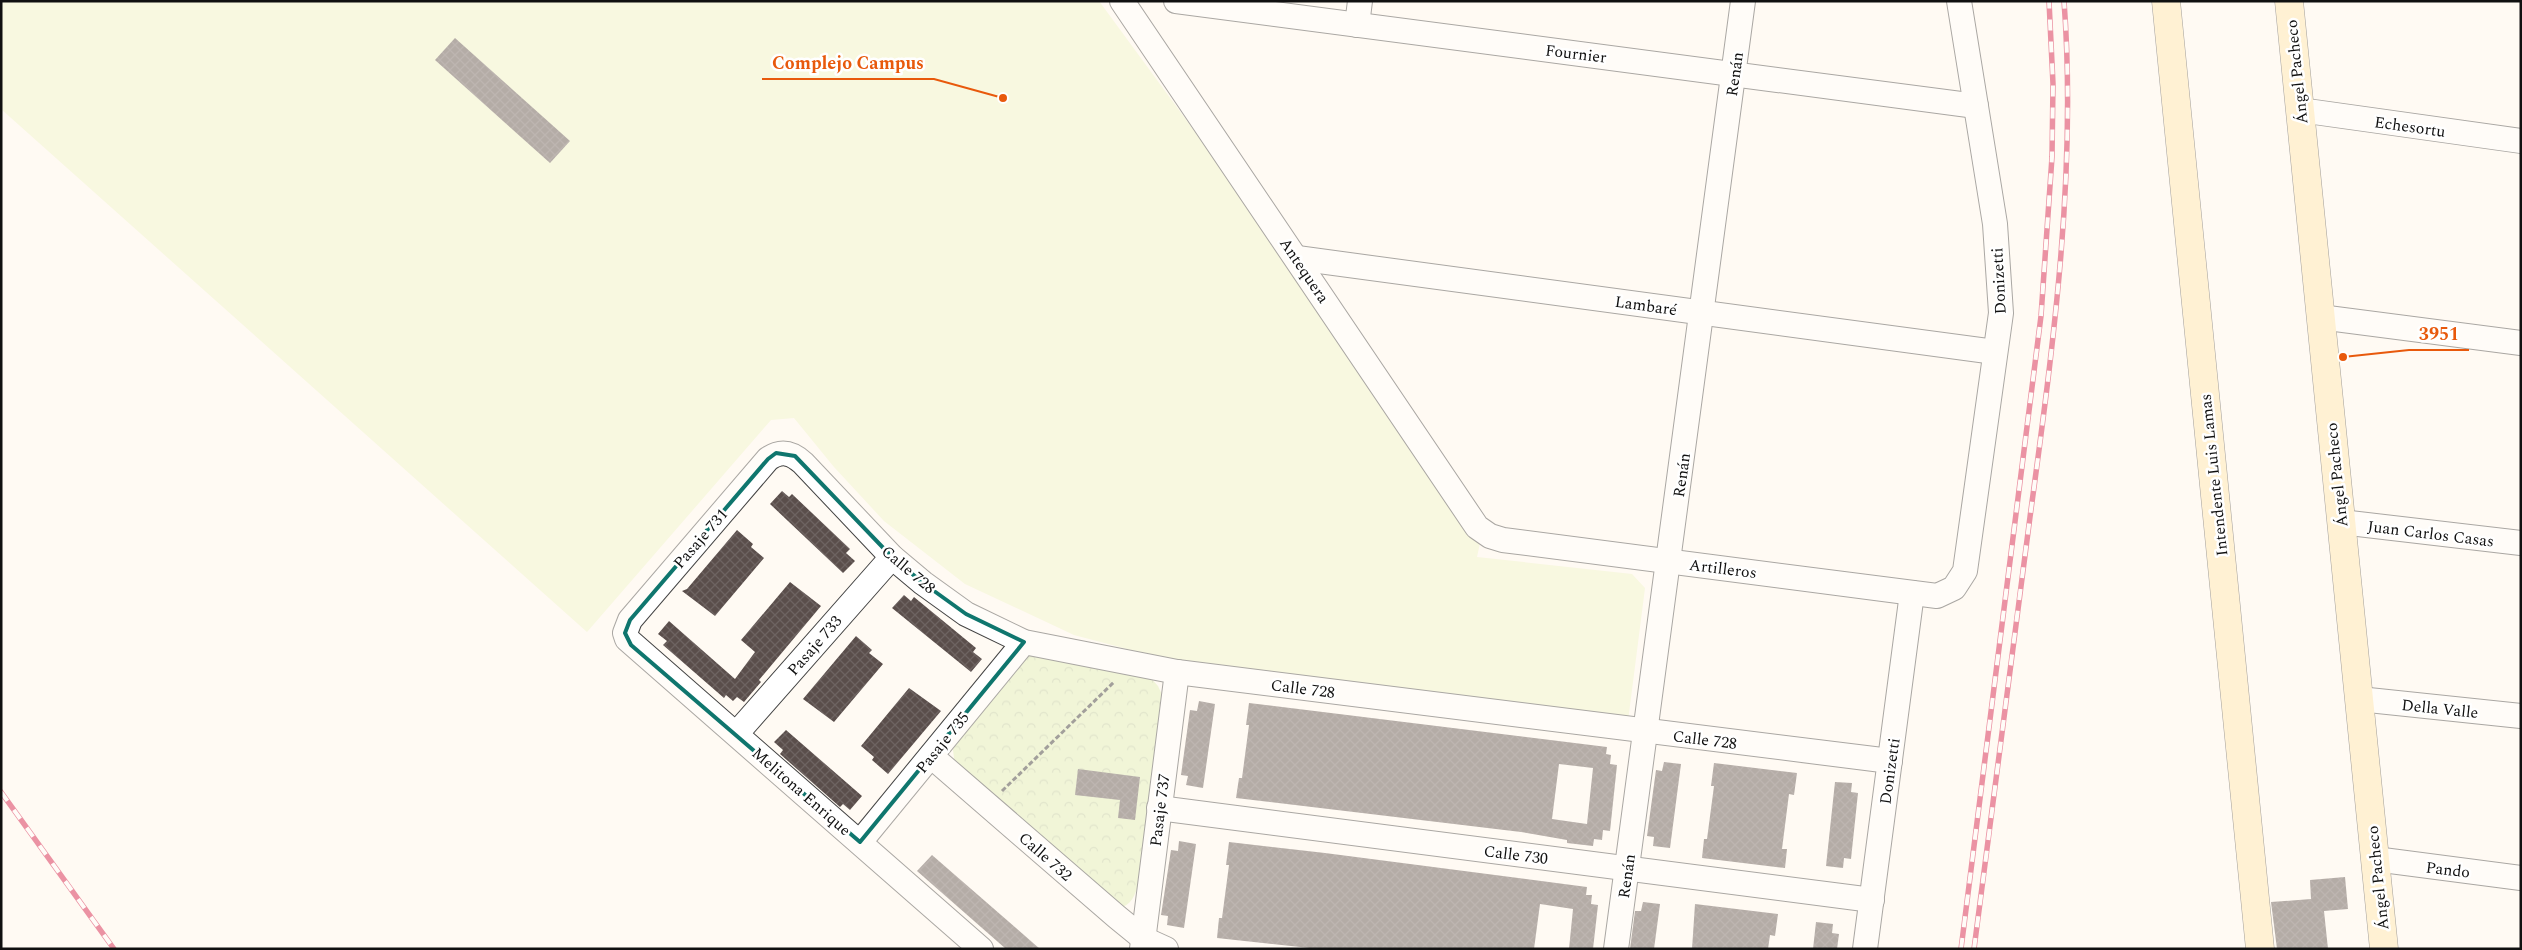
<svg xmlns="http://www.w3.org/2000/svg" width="2522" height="950" font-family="Spectral,serif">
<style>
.park{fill:url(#park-crowns)}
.pitch{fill:#eff5ca}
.building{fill:url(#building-cross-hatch);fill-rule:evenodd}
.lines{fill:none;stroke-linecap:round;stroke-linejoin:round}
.street-casing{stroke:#434343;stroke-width:26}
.secondary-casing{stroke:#323232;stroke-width:29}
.path{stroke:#323232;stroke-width:3;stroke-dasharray:5 2.5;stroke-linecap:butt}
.street{stroke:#fff;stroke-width:24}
.secondary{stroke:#ffe6ae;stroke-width:28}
.rail-casing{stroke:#d21644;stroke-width:5.5}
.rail{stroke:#fff;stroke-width:4;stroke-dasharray:11;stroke-linecap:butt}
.marked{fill:none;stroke:#0f766e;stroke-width:4;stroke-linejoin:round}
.labels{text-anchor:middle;stroke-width:5;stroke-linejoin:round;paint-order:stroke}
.street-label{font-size:16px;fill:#101010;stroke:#fff}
.leader{fill:none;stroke:#e8590c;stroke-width:2}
.callout-dot{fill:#e8590c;stroke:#fff;stroke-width:2}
.callout-label{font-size:18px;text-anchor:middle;font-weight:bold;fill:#e8590c;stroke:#fff;stroke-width:5;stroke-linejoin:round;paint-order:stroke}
</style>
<defs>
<pattern id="park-crowns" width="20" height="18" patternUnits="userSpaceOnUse" patternTransform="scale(1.25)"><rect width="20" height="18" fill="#dfefb7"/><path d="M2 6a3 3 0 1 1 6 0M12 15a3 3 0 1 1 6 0" fill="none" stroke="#becc9c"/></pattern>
<pattern id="building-cross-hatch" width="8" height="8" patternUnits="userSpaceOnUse" patternTransform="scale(1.25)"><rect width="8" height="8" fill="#5a4e4b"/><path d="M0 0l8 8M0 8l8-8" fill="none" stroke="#6d6361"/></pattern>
</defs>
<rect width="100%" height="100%" fill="#fffaf3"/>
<path class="park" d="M1034,652L1149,676L1158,686L1166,703L1140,880C1136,891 1134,902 1123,907L955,766L953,750L958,735L1022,659Z"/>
<polygon class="pitch" points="1,1 1099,1 1278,245 1480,543 1477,557 1632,574 1645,588 1628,721 1169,660 1074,635 965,584 884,521 834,467 794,418 771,420 587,632 1,109"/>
<g class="building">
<polygon points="455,38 570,141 550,163 435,60"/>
<polygon points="782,491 789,497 792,494 850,549 846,553 855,561 843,573 770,504"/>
<polygon points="737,530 753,544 751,547 764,558 715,616 682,591 687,589"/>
<polygon points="790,582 821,606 759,680 761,682 744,702 737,697 733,701 726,695 724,698 663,645 667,641 658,634 669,621 735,679 755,652 741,640"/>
<polygon points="904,595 911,601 914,597 976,648 973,652 982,659 971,672 892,608"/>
<polygon points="856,636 872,650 869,653 883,664 834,722 803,699"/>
<polygon points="909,688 941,711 888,774 872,760 874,757 861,746"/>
<polygon points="1199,701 1215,704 1203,788 1186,785 1188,776 1181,775 1190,710 1197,711"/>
<path d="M1249,703L1607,747L1606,754L1611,755L1610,764L1617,765L1610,831L1603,830L1602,840L1594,839L1593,846L1567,843V840L1521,832L1236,798L1239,778H1242L1249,725H1246ZM1559,764L1593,768L1587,824L1552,819Z"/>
<polygon points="786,730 862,796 850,810 843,804 840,807 780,754 783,750 774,742"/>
<polygon points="1664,762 1681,764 1670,848 1653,846 1654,837 1647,836 1656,770 1662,771"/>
<polygon points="1714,763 1797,773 1794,795 1789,794 1782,849 1787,849 1785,868 1702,858 1704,839 1707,839 1714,786 1711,786"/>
<polygon points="1078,769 1140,777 1135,820 1118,818 1120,800 1075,795"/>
<polygon points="1835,782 1852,783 1851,792 1858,793 1851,859 1844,858 1843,868 1826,866"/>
<polygon points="1179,841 1196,844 1184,928 1167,925 1168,916 1161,915 1171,850 1178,851"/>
<polygon points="1229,842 1325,853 1587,887 1586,895 1592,895 1591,904 1598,905 1593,949 1569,949 1573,909 1540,904 1534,949 1319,949 1217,938 1219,918 1222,918 1229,865 1226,865"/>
<polygon points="932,855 1040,949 1006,949 917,871"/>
<polygon points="2345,877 2348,909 2324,911 2328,949 2277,949 2271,902 2311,899 2310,880"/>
<polygon points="1643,902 1660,904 1654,949 1630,949 1635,911 1641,911"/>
<polygon points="1695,904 1778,914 1775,936 1770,935 1768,949 1692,949"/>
<polygon points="1816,922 1833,924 1832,933 1839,934 1837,949 1813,949"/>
</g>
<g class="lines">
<defs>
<g id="street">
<polyline points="1122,1 1477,527 1490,536 1503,540 1937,596 1954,588 1965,571 2001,313 1995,224 1959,1"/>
<polyline points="1176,1 1976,106"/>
<polyline points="1357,25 1360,1"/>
<polyline points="2300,110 2521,141"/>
<polyline points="1297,258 1995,352"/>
<polyline points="2320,317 2521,343"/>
<polyline points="2341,522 2521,543"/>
<polyline points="2359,699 2521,716"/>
<polyline points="737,733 892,557"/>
<polyline points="931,756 1117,917 1144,939 1166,949"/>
<polyline points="1159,808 1872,900"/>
<polyline points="860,842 1024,642"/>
<polyline points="2375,859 2521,878"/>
<path d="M981,949L627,639L625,633L630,620L768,459C781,450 791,452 803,463L892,557L923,583L966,614L1024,642L1177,672L1890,761"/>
<polyline points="1142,949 1177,672"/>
<polyline points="1616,949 1743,1"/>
<polyline points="1865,949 1912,593"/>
</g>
<g id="secondary">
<polyline points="2166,1 2260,949"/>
<polyline points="2289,1 2384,949"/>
</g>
</defs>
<use href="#street" class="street-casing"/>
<use href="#secondary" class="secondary-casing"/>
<polyline class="path" points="1002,791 1114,682"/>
<use href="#street" class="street"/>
<use href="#secondary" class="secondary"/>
<defs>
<g id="rail">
<polyline points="1,792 114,949"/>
<polyline points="1961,949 2041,316 2052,157 2053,84 2049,1"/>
<path d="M1974,949C1993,805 2011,661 2030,517C2053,347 2077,173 2064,1"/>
</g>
</defs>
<use href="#rail" class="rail-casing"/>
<use href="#rail" class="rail"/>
</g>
<path d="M0 0H2522V950H0ZM776,453L795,456L892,557L923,583L966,614L1024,642L860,842L631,645L625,633L630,620L768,459Z" fill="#fffaf3" fill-opacity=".55" fill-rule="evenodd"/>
<path class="marked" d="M776,453L795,456L892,557L923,583L966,614L1024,642L860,842L631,645L625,633L630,620L768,459Z"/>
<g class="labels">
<g class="street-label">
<text transform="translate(1576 53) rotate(7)" y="6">Fournier</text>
<text transform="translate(2296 72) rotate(-96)" y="6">Ángel Pacheco</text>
<text transform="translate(1734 74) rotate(-82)" y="6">Renán</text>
<text transform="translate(2410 126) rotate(8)" y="6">Echesortu</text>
<text transform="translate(1305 270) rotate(56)" y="6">Antequera</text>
<text transform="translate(1998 281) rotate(-93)" y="6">Donizetti</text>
<text transform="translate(1646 305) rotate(8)" y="6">Lambaré</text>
<text transform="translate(1681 475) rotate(-82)" y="6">Renán</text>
<text transform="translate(2213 475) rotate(-96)" y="6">Intendente Luis Lamas</text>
<text transform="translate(2336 475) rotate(-96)" y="6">Ángel Pacheco</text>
<text transform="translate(2431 533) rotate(7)" y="6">Juan Carlos Casas</text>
<text transform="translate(700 538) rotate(-49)" y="6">Pasaje 731</text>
<text transform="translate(1723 568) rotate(7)" y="6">Artilleros</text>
<text transform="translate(909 569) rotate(40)" y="6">Calle 728</text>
<text transform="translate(814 645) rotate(-49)" y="6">Pasaje 733</text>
<text transform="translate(1303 688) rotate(7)" y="6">Calle 728</text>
<text transform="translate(2440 708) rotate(6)" y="6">Della Valle</text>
<text transform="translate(1705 739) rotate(7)" y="6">Calle 728</text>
<text transform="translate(942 742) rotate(-51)" y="6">Pasaje 735</text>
<text transform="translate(1889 771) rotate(-82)" y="6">Donizetti</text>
<text transform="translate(802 791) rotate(41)" y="6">Melitona Enrique</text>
<text transform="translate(1159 810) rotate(-83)" y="6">Pasaje 737</text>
<text transform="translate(1516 854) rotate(7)" y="6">Calle 730</text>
<text transform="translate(1046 856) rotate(41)" y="6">Calle 732</text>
<text transform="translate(2448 869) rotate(7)" y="6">Pando</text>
<text transform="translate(1626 876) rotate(-82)" y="6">Renán</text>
<text transform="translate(2377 878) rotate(-96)" y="6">Ángel Pacheco</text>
</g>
</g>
<path class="leader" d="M1003 98L934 79H762M2343 357L2409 350H2469"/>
<g class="callout-dot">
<circle cx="1003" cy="98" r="5"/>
<circle cx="2343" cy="357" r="5"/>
</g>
<g class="callout-label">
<text x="848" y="69">Complejo Campus</text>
<text x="2439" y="340">3951</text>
</g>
<rect width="2522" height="950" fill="none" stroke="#101010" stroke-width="5"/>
</svg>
